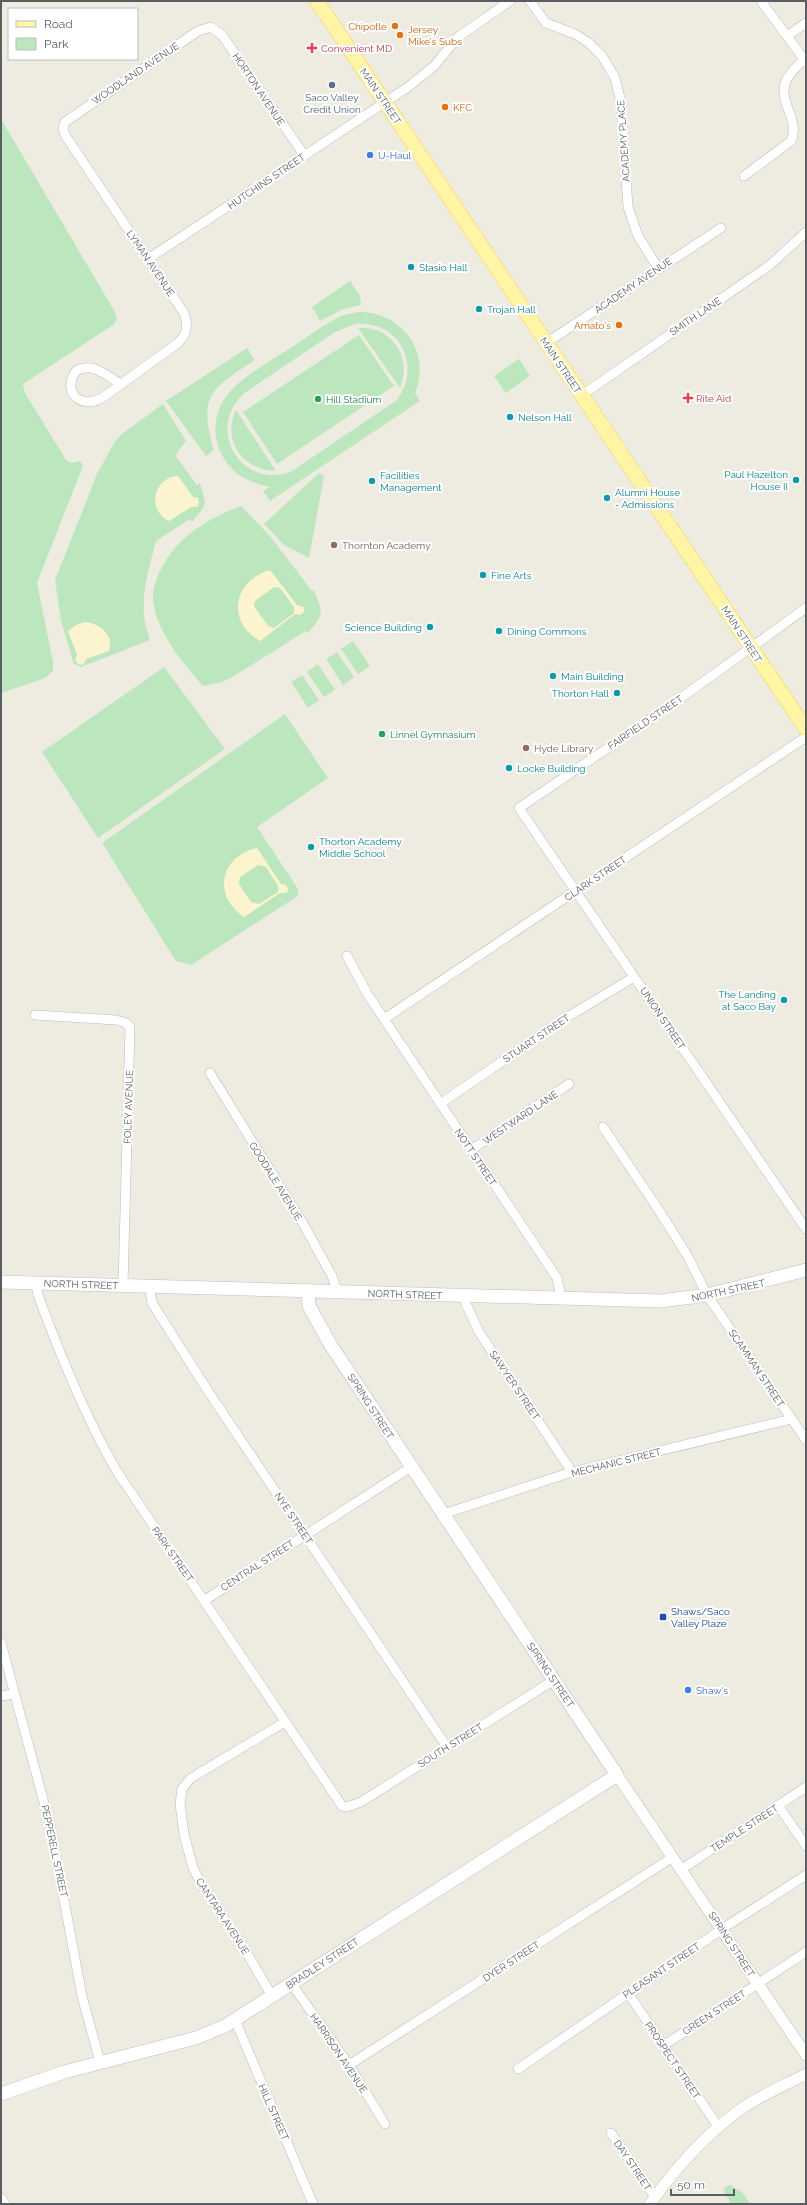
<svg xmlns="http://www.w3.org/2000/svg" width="807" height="2205" font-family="Raleway,sans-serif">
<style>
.green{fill:#bce7be;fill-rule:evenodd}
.sand{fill:#fcf4ce;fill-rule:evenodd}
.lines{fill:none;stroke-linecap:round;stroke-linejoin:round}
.minor-casing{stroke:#b9bcc1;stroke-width:10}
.tertiary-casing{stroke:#b9bcc1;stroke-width:12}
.secondary-casing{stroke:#babdc4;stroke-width:14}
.primary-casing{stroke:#f9d24f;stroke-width:15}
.minor{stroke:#fff;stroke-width:9}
.tertiary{stroke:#fff;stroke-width:11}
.secondary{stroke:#fff;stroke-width:13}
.primary{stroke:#fff5a5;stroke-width:14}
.food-dot{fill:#e8710a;stroke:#fff;stroke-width:1.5}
.health-dot{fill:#e0444e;stroke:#fff;stroke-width:1.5}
.service-dot{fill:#5c6f8a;stroke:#fff;stroke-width:1.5}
.shop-dot{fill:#3f7fe0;stroke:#fff;stroke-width:1.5}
.culture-dot{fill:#0f9aa8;stroke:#fff;stroke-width:1.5}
.leisure-dot{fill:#2e9e5b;stroke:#fff;stroke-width:1.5}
.education-dot{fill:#8d6e63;stroke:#fff;stroke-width:1.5}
.transit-dot{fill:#1a4fb4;stroke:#fff;stroke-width:1.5}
.labels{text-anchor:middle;stroke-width:4;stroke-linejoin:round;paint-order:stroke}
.food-label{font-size:10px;fill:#c56008;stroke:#fff;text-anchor:end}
.health-label{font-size:10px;fill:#be3a42;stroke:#fff;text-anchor:start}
.street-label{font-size:10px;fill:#5a5e63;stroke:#fff}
.service-label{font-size:10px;fill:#4e5e75;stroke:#fff}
.shop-label{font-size:10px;fill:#366cbe;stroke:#fff;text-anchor:start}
.culture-label{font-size:10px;fill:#0d838f;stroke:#fff;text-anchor:start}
.leisure-label{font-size:10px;fill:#27864d;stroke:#fff;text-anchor:start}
.education-label{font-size:10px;fill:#785e54;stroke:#fff;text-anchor:start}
.transit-label{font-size:10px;fill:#164399;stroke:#fff;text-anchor:start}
</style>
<rect width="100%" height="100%" fill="#eeece1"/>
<g class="green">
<polygon points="1,119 115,312 117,319 113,325 23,384 25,393 66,460 71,463 80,461 83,466 37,583 53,662 53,671 45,678 1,693"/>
<polygon points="350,281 360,296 361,305 343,309 320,321 312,307"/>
<path d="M360,312C402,312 432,353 415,393L420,401L270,501L263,491L270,487C250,483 233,475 223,457C213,440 213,418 223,401C237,378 273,360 295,345C309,336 323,325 339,317C346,314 352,313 360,312ZM356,324C400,321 422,365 397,400L292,471C242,492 203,427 246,392L335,332Z"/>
<path d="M358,328C391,325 413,358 400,388Z"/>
<polygon points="359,335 394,386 277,464 243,412"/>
<path d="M247,348L255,360C211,389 198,394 214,450L206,456L166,401Z"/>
<polygon points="519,359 530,376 506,393 494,376"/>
<path d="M163,404L186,441L175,455L197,485L200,483C207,508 208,502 192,522L190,519L156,541C147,576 137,605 150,640L81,667L74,664L61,621L55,580L97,474L114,443L123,433Z"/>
<path d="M236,410L276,471C244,471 221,440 236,410Z"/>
<polygon points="319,473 324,476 309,558 284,545 264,524"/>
<path d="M241,506L269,535L312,591L314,590C323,614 325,613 308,633L306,631L229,679L219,683L203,686C182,662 157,633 153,600C152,592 155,584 158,576C172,540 206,519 241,506Z"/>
<polygon points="353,641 370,666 358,674 341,649"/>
<polygon points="337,652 354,677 343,685 326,659"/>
<polygon points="318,664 335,690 324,697 307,672"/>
<polygon points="164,667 225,749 98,838 42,752"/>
<polygon points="302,675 319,700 308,708 291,682"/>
<polygon points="285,714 328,778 257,827 298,889 298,896 191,965 176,961 102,843"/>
<polygon points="730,2185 743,2193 750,2204 731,2204 724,2192 725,2187"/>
</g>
<g class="sand">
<path d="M178,476L193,497L198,498L199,503L197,507H191L169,521C146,510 154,477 178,476Z"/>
<path d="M270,570L297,605L304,607V612L300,615L295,614L260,641C225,621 234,580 270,570ZM274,587L280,588L294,607V613L274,628L268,626L254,606L255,601Z"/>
<path d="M85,622C99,623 115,635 109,651L86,659L84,664L80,665L75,661L77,655L68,631L76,625Z"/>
<path d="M257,848L281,884L286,885L288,889L287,893H280L244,917C212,896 220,856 257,848ZM258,865L266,867L278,886V892L259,904L251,902L239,884L240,877Z"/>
</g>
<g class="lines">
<defs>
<g id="minor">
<polyline points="530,1 546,23 575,34 589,43 602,56 615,78 621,102 628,207 638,236 658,268"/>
<polyline points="761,1 806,62"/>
<polyline points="787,36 806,23"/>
<path d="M744,176L791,141C801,120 777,102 786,81C790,72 798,66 804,59"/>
<polyline points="148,259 408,87 434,66 458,37 510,1"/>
<polyline points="546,343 721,228"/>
<path d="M121,384C107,376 92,361 76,371C61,392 81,410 102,398L178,343C187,334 189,325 184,313L65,135L63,128L65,122L198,31L211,27L222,35L304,155"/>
<polyline points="582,395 770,265 806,232"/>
<polyline points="806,608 664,710 519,808 806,1229"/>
<polyline points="347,956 368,995 557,1278 561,1298"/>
<polyline points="35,1015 116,1020 126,1023 130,1027 123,1285"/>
<polyline points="384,1019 806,737"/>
<polyline points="210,1073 305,1227 332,1276 337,1291"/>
<polyline points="440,1104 564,1019 634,977"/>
<polyline points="603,1127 658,1209 687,1255 707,1295 806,1440"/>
<polyline points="471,1150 569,1084"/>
<path d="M36,1282L38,1295C60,1355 84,1414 116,1470L342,1806L347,1807L361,1802L554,1680"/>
<polyline points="149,1286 152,1303 208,1391 447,1747"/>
<polyline points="465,1296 466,1304 479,1332 572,1472"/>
<polyline points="443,1514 572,1472 792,1419"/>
<polyline points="205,1600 411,1467"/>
<polyline points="1,1643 50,1825 82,1996 100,2062"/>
<polyline points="1,1696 14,1694"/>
<polyline points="778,1805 806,1846"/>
<polyline points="682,1869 806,1787"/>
<polyline points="291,1983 349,2065 385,2124"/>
<polyline points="628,1993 719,2128"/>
<polyline points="272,1996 245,1950 202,1885 193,1868 184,1834 180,1804 182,1789 191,1778 285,1722"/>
<polyline points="235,2020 313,2204"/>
<polyline points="663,2046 806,1952"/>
<polyline points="349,2065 673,1857"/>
<polyline points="518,2069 722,1929 806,1875"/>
<polyline points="611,2133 655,2197"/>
</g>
<g id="tertiary">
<polyline points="617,1775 806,2055"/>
<polyline points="1,2199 4,2204"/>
<path d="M650,2204C676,2167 705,2135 741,2109C761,2095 785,2085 806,2074"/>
</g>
<g id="secondary">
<polyline points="1,1282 661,1301 707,1295 806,1270"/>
<polyline points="1,2094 64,2072 196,2038 225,2026 617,1775 330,1344 309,1306 308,1290"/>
</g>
<polyline id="primary" points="317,1 806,729"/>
</defs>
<use href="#minor" class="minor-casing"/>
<use href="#tertiary" class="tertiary-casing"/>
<use href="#secondary" class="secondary-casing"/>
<use href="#primary" class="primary-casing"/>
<use href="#minor" class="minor"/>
<use href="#tertiary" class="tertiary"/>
<use href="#secondary" class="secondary"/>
<use href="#primary" class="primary"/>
</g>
<g class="food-dot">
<circle cx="395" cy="26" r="4"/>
<circle cx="400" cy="35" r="4"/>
<circle cx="445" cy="107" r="4"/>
<circle cx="619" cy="325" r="4"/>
</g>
<g class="health-dot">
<path d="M310 42h4v4h4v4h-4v4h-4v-4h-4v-4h4z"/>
<path d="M686 392h4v4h4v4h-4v4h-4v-4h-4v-4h4z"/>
</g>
<circle class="service-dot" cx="332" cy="85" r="4"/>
<g class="shop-dot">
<circle cx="370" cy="155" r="4"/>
<circle cx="688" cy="1690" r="4"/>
</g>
<g class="culture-dot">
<circle cx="411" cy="267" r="4"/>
<circle cx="479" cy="309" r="4"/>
<circle cx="510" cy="417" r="4"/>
<circle cx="796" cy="480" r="4"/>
<circle cx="372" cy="481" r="4"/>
<circle cx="607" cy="498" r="4"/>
<circle cx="483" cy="575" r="4"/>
<circle cx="430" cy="627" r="4"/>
<circle cx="499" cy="631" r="4"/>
<circle cx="553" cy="676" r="4"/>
<circle cx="617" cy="693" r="4"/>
<circle cx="509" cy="768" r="4"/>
<circle cx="311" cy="847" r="4"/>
<circle cx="784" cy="1000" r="4"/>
</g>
<g class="leisure-dot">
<circle cx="318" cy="399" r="4"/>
<circle cx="382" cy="734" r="4"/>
</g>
<g class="education-dot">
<circle cx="334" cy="545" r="4"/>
<circle cx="526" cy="748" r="4"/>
</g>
<rect class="transit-dot" x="659" y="1613" width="8" height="8" rx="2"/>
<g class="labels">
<g class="food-label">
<text x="387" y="30">Chipotle</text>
<text x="408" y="33" text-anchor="start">Jersey<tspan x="408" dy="12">Mike's Subs</tspan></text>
<text x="453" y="111" text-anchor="start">KFC</text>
<text x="611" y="329">Amato's</text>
</g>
<g class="health-label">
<text x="321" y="52">Convenient MD</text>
<text x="696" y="402">Rite Aid</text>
</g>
<g class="street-label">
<text transform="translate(135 73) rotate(-34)" y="4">WOODLAND AVENUE</text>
<text transform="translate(259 89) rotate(56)" y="4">HORTON AVENUE</text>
<text transform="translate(381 96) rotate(56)" y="4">MAIN STREET</text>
<text transform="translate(623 141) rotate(-94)" y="4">ACADEMY PLACE</text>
<text transform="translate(266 181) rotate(-34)" y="4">HUTCHINS STREET</text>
<text transform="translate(151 263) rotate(56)" y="4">LYMAN AVENUE</text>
<text transform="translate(633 285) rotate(-34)" y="4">ACADEMY AVENUE</text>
<text transform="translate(695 316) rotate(-34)" y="4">SMITH LANE</text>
<text transform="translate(561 365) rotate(56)" y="4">MAIN STREET</text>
<text transform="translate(742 634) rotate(57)" y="4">MAIN STREET</text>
<text transform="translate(645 722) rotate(-34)" y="4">FAIRFIELD STREET</text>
<text transform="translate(595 878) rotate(-34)" y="4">CLARK STREET</text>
<text transform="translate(663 1018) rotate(56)" y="4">UNION STREET</text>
<text transform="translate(536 1038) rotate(-34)" y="4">STUART STREET</text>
<text transform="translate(128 1107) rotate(-88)" y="4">FOLEY AVENUE</text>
<text transform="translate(520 1117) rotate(-34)" y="4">WESTWARD LANE</text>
<text transform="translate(476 1157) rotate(56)" y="4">NOTT STREET</text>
<text transform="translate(276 1181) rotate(58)" y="4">GOODALE AVENUE</text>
<text transform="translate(81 1284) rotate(2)" y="4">NORTH STREET</text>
<text transform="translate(728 1290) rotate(-12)" y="4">NORTH STREET</text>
<text transform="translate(405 1294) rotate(2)" y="4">NORTH STREET</text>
<text transform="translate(757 1368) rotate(56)" y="4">SCAMMAN STREET</text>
<text transform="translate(515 1385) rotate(56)" y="4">SAWYER STREET</text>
<text transform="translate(371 1406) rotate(57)" y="4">SPRING STREET</text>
<text transform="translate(616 1462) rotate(-14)" y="4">MECHANIC STREET</text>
<text transform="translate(294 1518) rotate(56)" y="4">NYE STREET</text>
<text transform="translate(173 1554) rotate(55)" y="4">PARK STREET</text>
<text transform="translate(257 1565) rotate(-33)" y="4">CENTRAL STREET</text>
<text transform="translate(551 1675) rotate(56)" y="4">SPRING STREET</text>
<text transform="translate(450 1745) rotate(-32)" y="4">SOUTH STREET</text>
<text transform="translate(744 1828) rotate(-33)" y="4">TEMPLE STREET</text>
<text transform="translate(55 1851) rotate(78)" y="4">PEPPERELL STREET</text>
<text transform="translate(223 1916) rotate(57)" y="4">CANTARA AVENUE</text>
<text transform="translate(732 1944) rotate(57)" y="4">SPRING STREET</text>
<text transform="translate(511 1961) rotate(-33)" y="4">DYER STREET</text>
<text transform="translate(322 1963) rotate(-33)" y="4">BRADLEY STREET</text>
<text transform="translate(661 1970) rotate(-34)" y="4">PLEASANT STREET</text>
<text transform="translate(714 2012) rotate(-33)" y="4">GREEN STREET</text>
<text transform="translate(339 2053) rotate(56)" y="4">HARRISON AVENUE</text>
<text transform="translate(673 2060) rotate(56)" y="4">PROSPECT STREET</text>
<text transform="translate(274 2112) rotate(66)" y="4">HILL STREET</text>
<text transform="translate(633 2165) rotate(56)" y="4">DAY STREET</text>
</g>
<g class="service-label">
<text x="332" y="101">Saco Valley<tspan x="332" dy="12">Credit Union</tspan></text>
</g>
<g class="shop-label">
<text x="378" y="159">U-Haul</text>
<text x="696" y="1694">Shaw's</text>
</g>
<g class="culture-label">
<text x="419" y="271">Stasio Hall</text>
<text x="487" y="313">Trojan Hall</text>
<text x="518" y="421">Nelson Hall</text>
<text x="788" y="478" text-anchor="end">Paul Hazelton<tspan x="788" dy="12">House II</tspan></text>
<text x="380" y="479">Facilities<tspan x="380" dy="12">Management</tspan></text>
<text x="615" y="496">Alumni House<tspan x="615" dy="12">- Admissions</tspan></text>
<text x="491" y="579">Fine Arts</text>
<text x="422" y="631" text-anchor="end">Science Building</text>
<text x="507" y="635">Dining Commons</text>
<text x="561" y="680">Main Building</text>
<text x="609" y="697" text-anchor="end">Thorton Hall</text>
<text x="517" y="772">Locke Building</text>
<text x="319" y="845">Thorton Academy<tspan x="319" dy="12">Middle School</tspan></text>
<text x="776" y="998" text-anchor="end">The Landing<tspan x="776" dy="12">at Saco Bay</tspan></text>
</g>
<g class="leisure-label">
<text x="326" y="403">Hill Stadium</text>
<text x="390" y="738">Linnel Gymnasium</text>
</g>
<g class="education-label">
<text x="342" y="549">Thornton Academy</text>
<text x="534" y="752">Hyde Library</text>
</g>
<g class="transit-label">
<text x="671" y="1615">Shaws/Saco<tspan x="671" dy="12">Valley Plaze</tspan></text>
</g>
</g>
<rect width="807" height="2205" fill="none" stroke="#5a5e63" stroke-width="4"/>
<rect x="8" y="8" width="130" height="52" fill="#ffffff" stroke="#bdbfc1"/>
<rect x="16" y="21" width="20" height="6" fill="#fff5a5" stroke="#bdbfc1"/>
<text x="44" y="28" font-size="12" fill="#5a5e63">Road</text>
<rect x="16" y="38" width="20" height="12" fill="#bce7be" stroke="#bdbfc1"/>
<text x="44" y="48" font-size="12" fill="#5a5e63">Park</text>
<path d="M671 2189v6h63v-6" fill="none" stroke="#5a5e63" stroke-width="2"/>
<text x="677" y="2189" font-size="12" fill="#5a5e63" stroke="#ffffff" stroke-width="3" paint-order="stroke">50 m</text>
</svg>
